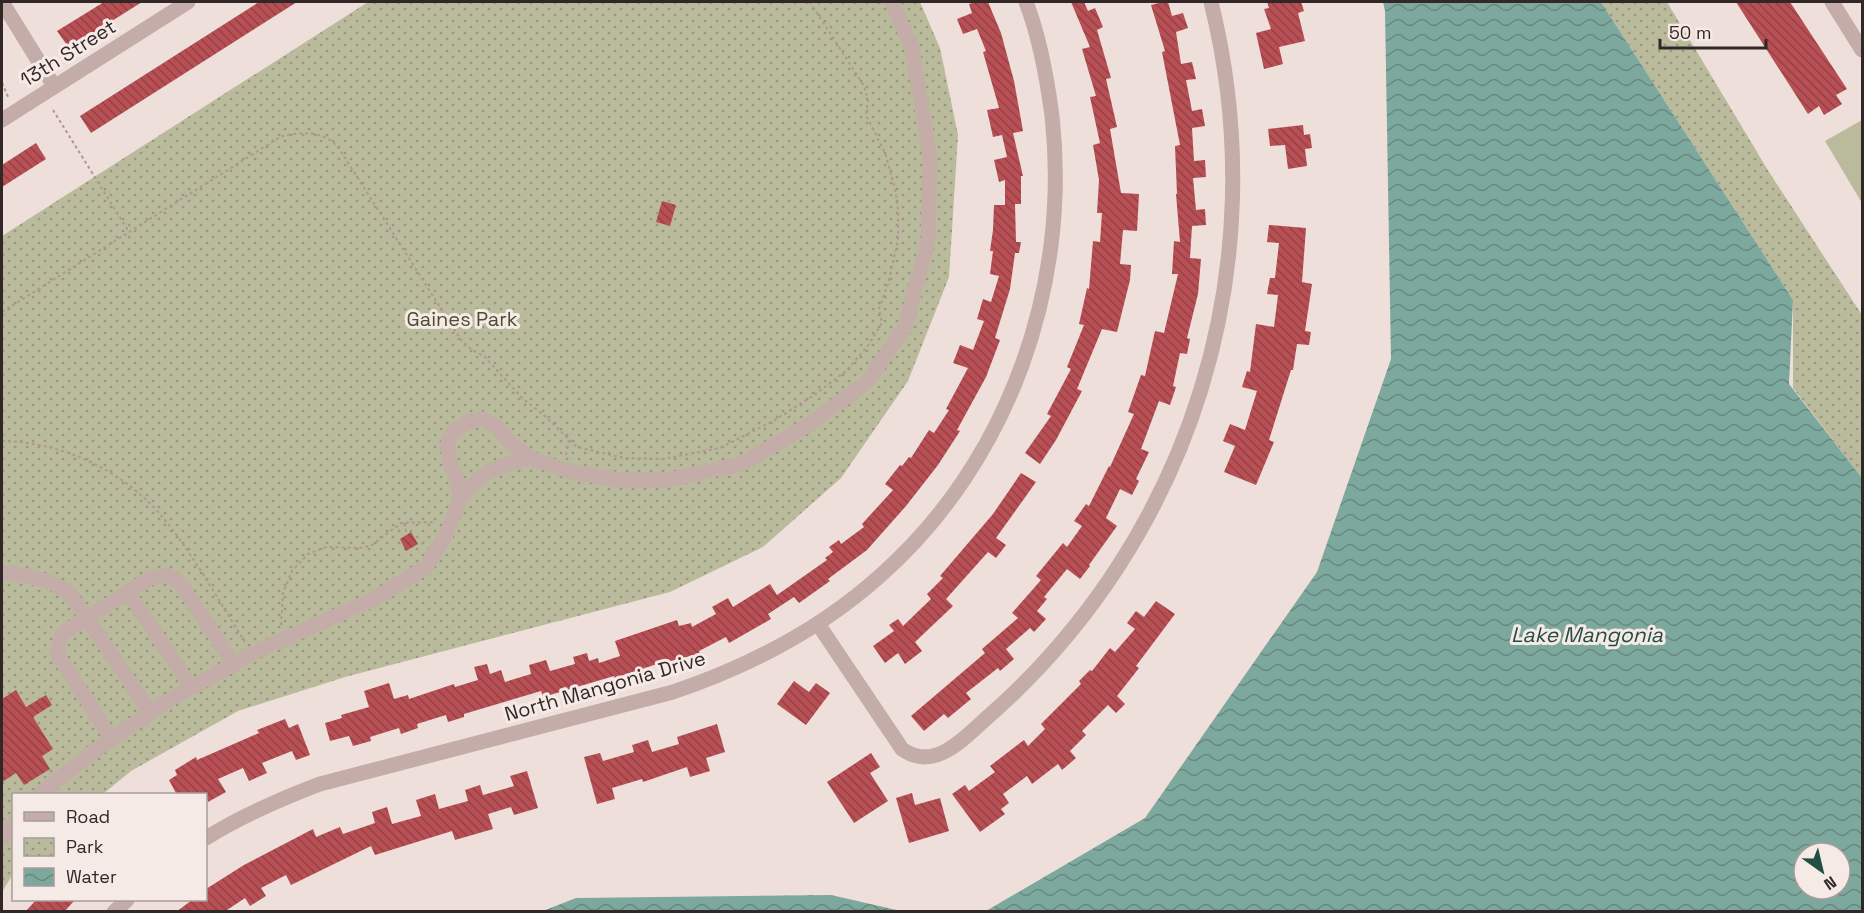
<svg xmlns="http://www.w3.org/2000/svg" width="1864" height="913" font-family="'Space Grotesk',sans-serif">
<style>
.green{fill:#babb9c}
.park{fill:url(#park-dots)}
.water{fill:url(#water-waves);fill-rule:evenodd}
.building{fill:url(#building-back-hatch)}
.lines{fill:none;stroke-linecap:round;stroke-linejoin:round}
.path{stroke:#b09692;stroke-width:2;stroke-dasharray:3 3;stroke-linecap:butt}
.minor{stroke:#c4aca8;stroke-width:15}
.labels{text-anchor:middle;stroke-width:6;stroke-linejoin:round;paint-order:stroke}
.street-label{font-size:20px;fill:#322727;stroke:#f6eae6}
.park-label{font-size:20px;fill:#4b4d2e;stroke:#f6eae6}
.water-label{font-size:21px;font-style:italic;fill:#224e44;stroke:#f6eae6}
</style>
<defs>
<pattern id="park-dots" width="8" height="8" patternUnits="userSpaceOnUse" patternTransform="scale(1.5)"><rect width="8" height="8" fill="#babb9c"/><path d="M2 2h.1M6 6h.1" fill="none" stroke="#98987f" stroke-width="1.8" stroke-linecap="round"/></pattern>
<pattern id="water-waves" width="16" height="10" patternUnits="userSpaceOnUse" patternTransform="scale(1.5)"><rect width="16" height="10" fill="#7da89d"/><path d="M0 5q4-4 8 0t8 0" fill="none" stroke="#678980"/></pattern>
<pattern id="building-back-hatch" width="6" height="6" patternUnits="userSpaceOnUse" patternTransform="scale(1.5)"><rect width="6" height="6" fill="#b74f54"/><path d="M-1 5l2 2M0 0l6 6M5-1l2 2" fill="none" stroke="#954246"/></pattern>
</defs>
<rect width="100%" height="100%" fill="#eedfda"/>
<polygon class="green" points="1862,120 1862,203 1825,141"/>
<g class="park">
<polygon points="368,2 920,2 940,48 958,135 949,277 908,381 841,478 763,547 670,592 345,677 238,711 131,771 103,794 14,794 13,874 2,892 2,236"/>
<polygon points="1601,2 1667,2 1769,172 1862,315 1862,478 1793,388 1793,300"/>
</g>
<g class="water">
<path d="M1383,2H1601L1793,300L1789,384L1862,478V911H986L1145,818L1317,572L1391,359L1385,11ZM1804,853H1840V889H1804Z"/>
<polygon points="831,895 901,911 543,911 576,898"/>
</g>
<g class="building">
<polygon points="104,2 142,2 69,48 57,31"/>
<polygon points="259,2 297,2 91,133 80,116"/>
<polygon points="975,2 988,2 1001,33 1014,81 1023,131 1013,133 1023,176 1021,176 1021,204 1015,204 1016,242 1021,242 1019,253 1015,253 1010,289 995,338 1000,340 986,377 957,430 960,431 938,465 906,506 867,550 828,579 830,581 799,603 794,597 768,614 771,619 729,643 726,637 699,651 700,653 660,665 660,663 615,678 614,676 543,697 541,691 464,714 464,717 448,722 446,715 417,724 418,728 401,734 399,728 370,737 371,741 353,746 349,736 330,741 325,723 342,718 341,715 369,707 364,691 389,683 394,699 408,695 409,699 454,684 455,687 478,680 474,667 487,664 490,674 501,670 505,682 531,674 529,665 546,660 550,671 575,664 573,657 587,653 589,661 598,658 599,663 620,656 615,641 677,620 679,626 691,623 692,627 716,614 712,607 728,598 733,607 770,584 777,595 827,560 825,558 833,552 829,547 839,540 841,544 864,527 862,524 893,490 885,484 900,465 902,466 909,457 911,458 929,430 934,433 949,410 946,409 968,368 953,363 960,345 973,350 984,321 977,319 983,299 991,302 999,276 990,274 993,251 990,251 993,230 994,205 1005,205 1005,180 999,182 994,160 1007,157 1002,135 993,137 987,110 999,108 983,52 986,51 977,29 963,34 957,19 972,13 969,4"/>
<polygon points="1071,2 1084,2 1088,11 1095,8 1103,27 1097,30 1111,78 1106,79 1117,127 1110,129 1121,193 1139,194 1137,231 1123,230 1120,264 1131,265 1130,280 1117,332 1102,329 1077,389 1082,391 1056,440 1040,464 1025,453 1051,416 1047,414 1071,369 1067,367 1084,325 1079,324 1087,288 1089,289 1093,241 1100,242 1102,213 1097,213 1099,180 1093,145 1100,143 1090,97 1096,96 1082,49 1090,47"/>
<polygon points="1163,2 1168,2 1172,16 1183,13 1188,28 1176,32 1181,64 1192,62 1196,79 1186,80 1192,111 1202,109 1205,126 1192,128 1194,161 1205,160 1206,177 1193,178 1196,210 1205,209 1206,225 1192,226 1190,258 1201,259 1198,294 1187,338 1190,339 1187,354 1180,353 1173,386 1176,387 1170,405 1159,401 1141,449 1149,452 1136,479 1139,481 1132,495 1120,489 1106,518 1117,526 1089,565 1090,566 1080,579 1067,569 1044,597 1047,599 1037,611 1046,619 1034,632 1030,628 1006,649 1014,659 1000,671 998,668 966,693 971,699 948,718 944,714 924,731 911,716 985,653 982,649 1018,618 1012,613 1041,580 1036,576 1063,543 1067,547 1082,526 1074,521 1086,504 1089,506 1109,466 1110,467 1134,414 1128,412 1141,375 1145,376 1155,331 1164,333 1178,274 1172,274 1174,241 1180,242 1176,194 1177,194 1175,146 1180,145 1162,52 1165,51 1151,5"/>
<polygon points="1267,2 1301,2 1304,11 1298,13 1305,41 1279,47 1283,64 1264,69 1256,33 1271,29 1264,9 1269,8"/>
<polygon points="1736,2 1790,2 1847,89 1836,95 1842,104 1824,115 1819,106 1808,114"/>
<polygon points="1303,125 1304,135 1310,134 1312,148 1305,149 1307,166 1288,169 1285,145 1270,146 1268,129"/>
<polygon points="36,143 46,159 2,187 2,165"/>
<polygon points="662,201 676,205 670,226 656,222"/>
<polygon points="1269,225 1306,228 1302,282 1312,284 1305,331 1311,332 1309,345 1297,344 1293,370 1291,370 1269,440 1274,442 1256,485 1224,472 1235,446 1223,441 1230,424 1245,430 1257,391 1242,387 1247,371 1250,372 1256,324 1274,327 1278,295 1267,294 1270,278 1275,278 1279,243 1267,242"/>
<polygon points="1021,473 1036,482 996,538 1006,545 996,558 988,552 946,599 953,606 915,642 922,651 905,664 898,653 885,663 873,646 894,631 889,625 898,619 903,626 931,599 927,594 943,578 940,576 993,514"/>
<polygon points="411,532 418,544 406,551 400,539"/>
<polygon points="1156,601 1175,614 1136,666 1139,668 1117,696 1125,704 1116,713 1108,705 1082,731 1086,735 1070,751 1076,758 1062,770 1058,764 1032,784 1027,776 1003,794 1009,803 1001,809 1005,814 980,832 952,794 965,785 969,791 995,772 990,766 1024,740 1028,746 1045,729 1041,724 1081,684 1079,681 1090,670 1092,671 1110,648 1115,652 1135,629 1127,623 1136,611 1144,617"/>
<polygon points="794,681 809,692 816,683 830,693 806,725 777,704"/>
<polygon points="16,690 26,707 46,695 52,705 33,717 53,749 42,756 50,769 24,785 16,773 2,782 2,699"/>
<polygon points="285,719 289,728 298,724 310,755 296,760 292,751 262,763 267,773 249,781 243,768 218,779 226,792 208,802 206,795 177,795 169,780 177,775 175,770 196,757 197,760 259,733 257,730"/>
<polygon points="717,724 725,752 706,758 710,771 690,777 687,767 643,782 642,779 612,788 615,799 597,804 584,757 600,753 603,761 634,752 632,745 648,740 652,752 679,744 677,737"/>
<polygon points="871,753 880,767 870,773 888,801 854,823 827,782"/>
<polygon points="527,771 538,808 514,815 511,807 488,814 493,829 455,840 452,831 375,855 371,846 291,885 286,875 261,888 266,896 250,906 245,898 224,912 176,912 192,900 206,900 206,889 244,865 313,829 316,837 340,827 343,834 375,823 372,812 387,807 392,824 421,816 416,800 435,794 439,809 468,801 465,790 480,785 483,795 514,786 510,776"/>
<polygon points="912,793 915,805 940,798 949,831 909,843 896,798"/>
<polygon points="36,900 75,900 64,912 25,912"/>
</g>
<g class="lines">
<g class="path">
<polyline points="2,83 9,99"/>
<polyline points="53,110 129,232"/>
<path d="M2,312L280,137C300,131 326,130 340,150L461,340L472,350L484,356L522,398L546,417L577,447L624,458L663,459L720,448L775,420L814,395L846,371L867,347L882,323L879,309L888,284L898,240V209L895,188L885,153L866,115L868,100L864,86L810,2"/>
<path d="M2,441C60,442 119,468 159,513C191,550 218,600 245,642"/>
<polyline points="566,455 569,440"/>
<polyline points="404,523 407,535"/>
<polyline points="281,625 283,593 292,571 308,554 326,547 360,548 372,545 401,523 436,522"/>
</g>
<g class="minor">
<polyline points="2,2 54,86"/>
<polyline points="1832,2 1862,50"/>
<polyline points="2,120 188,2"/>
<path d="M460,499C481,472 496,466 530,458"/>
<polyline points="2,573 12,573 47,581 67,591 87,618 150,712"/>
<polyline points="128,592 191,687"/>
<path d="M818,624L902,749C935,773 965,737 989,716C1193,536 1276,264 1211,2"/>
<polyline points="112,739 57,654 62,634 150,578 167,575 180,583 234,664"/>
<polyline points="40,794 90,754 164,703 253,653 374,599 426,567 446,535 460,499 457,479 451,464 447,446 452,432 466,423 483,419 496,426 511,443 530,458 568,471 627,481 674,479 743,463 808,425 867,382 905,327 928,241 930,157 912,48 892,2"/>
<polyline points="2,838 14,824"/>
<path d="M206,838C242,816 280,799 320,784L673,692C750,666 820,630 881,575C1009,461 1071,285 1052,116C1047,78 1040,38 1026,2"/>
<polyline points="114,912 127,900"/>
</g>
</g>
<g class="labels">
<g class="street-label">
<text transform="translate(68 53) rotate(-32)" y="7">13th Street</text>
<text transform="translate(605 686) rotate(-16)" y="7">North Mangonia Drive</text>
</g>
<g class="park-label">
<text x="462" y="326">Gaines Park</text>
</g>
<g class="water-label">
<text x="1587" y="642">Lake Mangonia</text>
</g>
</g>
<rect width="1864" height="913" fill="none" stroke="#322727" stroke-width="6"/>
<rect x="12" y="793" width="195" height="108" fill="#f6eae6" stroke="#a89c9a" stroke-width="1.5"/>
<rect x="24" y="812" width="30" height="9" fill="#c4aca8" stroke="#a89c9a" stroke-width="1.5"/>
<text x="66" y="823" font-size="18" fill="#322727">Road</text>
<rect x="24" y="838" width="30" height="18" fill="url(#park-dots)" stroke="#a89c9a" stroke-width="1.5"/>
<text x="66" y="853" font-size="18" fill="#322727">Park</text>
<rect x="24" y="868" width="30" height="18" fill="url(#water-waves)" stroke="#a89c9a" stroke-width="1.5"/>
<text x="66" y="883" font-size="18" fill="#322727">Water</text>
<g transform="translate(1822 871) rotate(146)"><circle r="28" fill="#f6eae6" stroke="#a89c9a" stroke-width="1.5"/>
<path d="M0-4.5L10 22L0 15L-10 22Z" fill="#224e44"/>
<text y="-9" font-size="16" font-weight="bold" text-anchor="middle" fill="#322727">N</text>
</g>
<path d="M1660 39v9h106v-9" fill="none" stroke="#322727" stroke-width="3"/>
<text x="1669" y="39" font-size="18" fill="#322727" stroke="#f6eae6" stroke-width="4.5" paint-order="stroke">50 m</text>
</svg>
